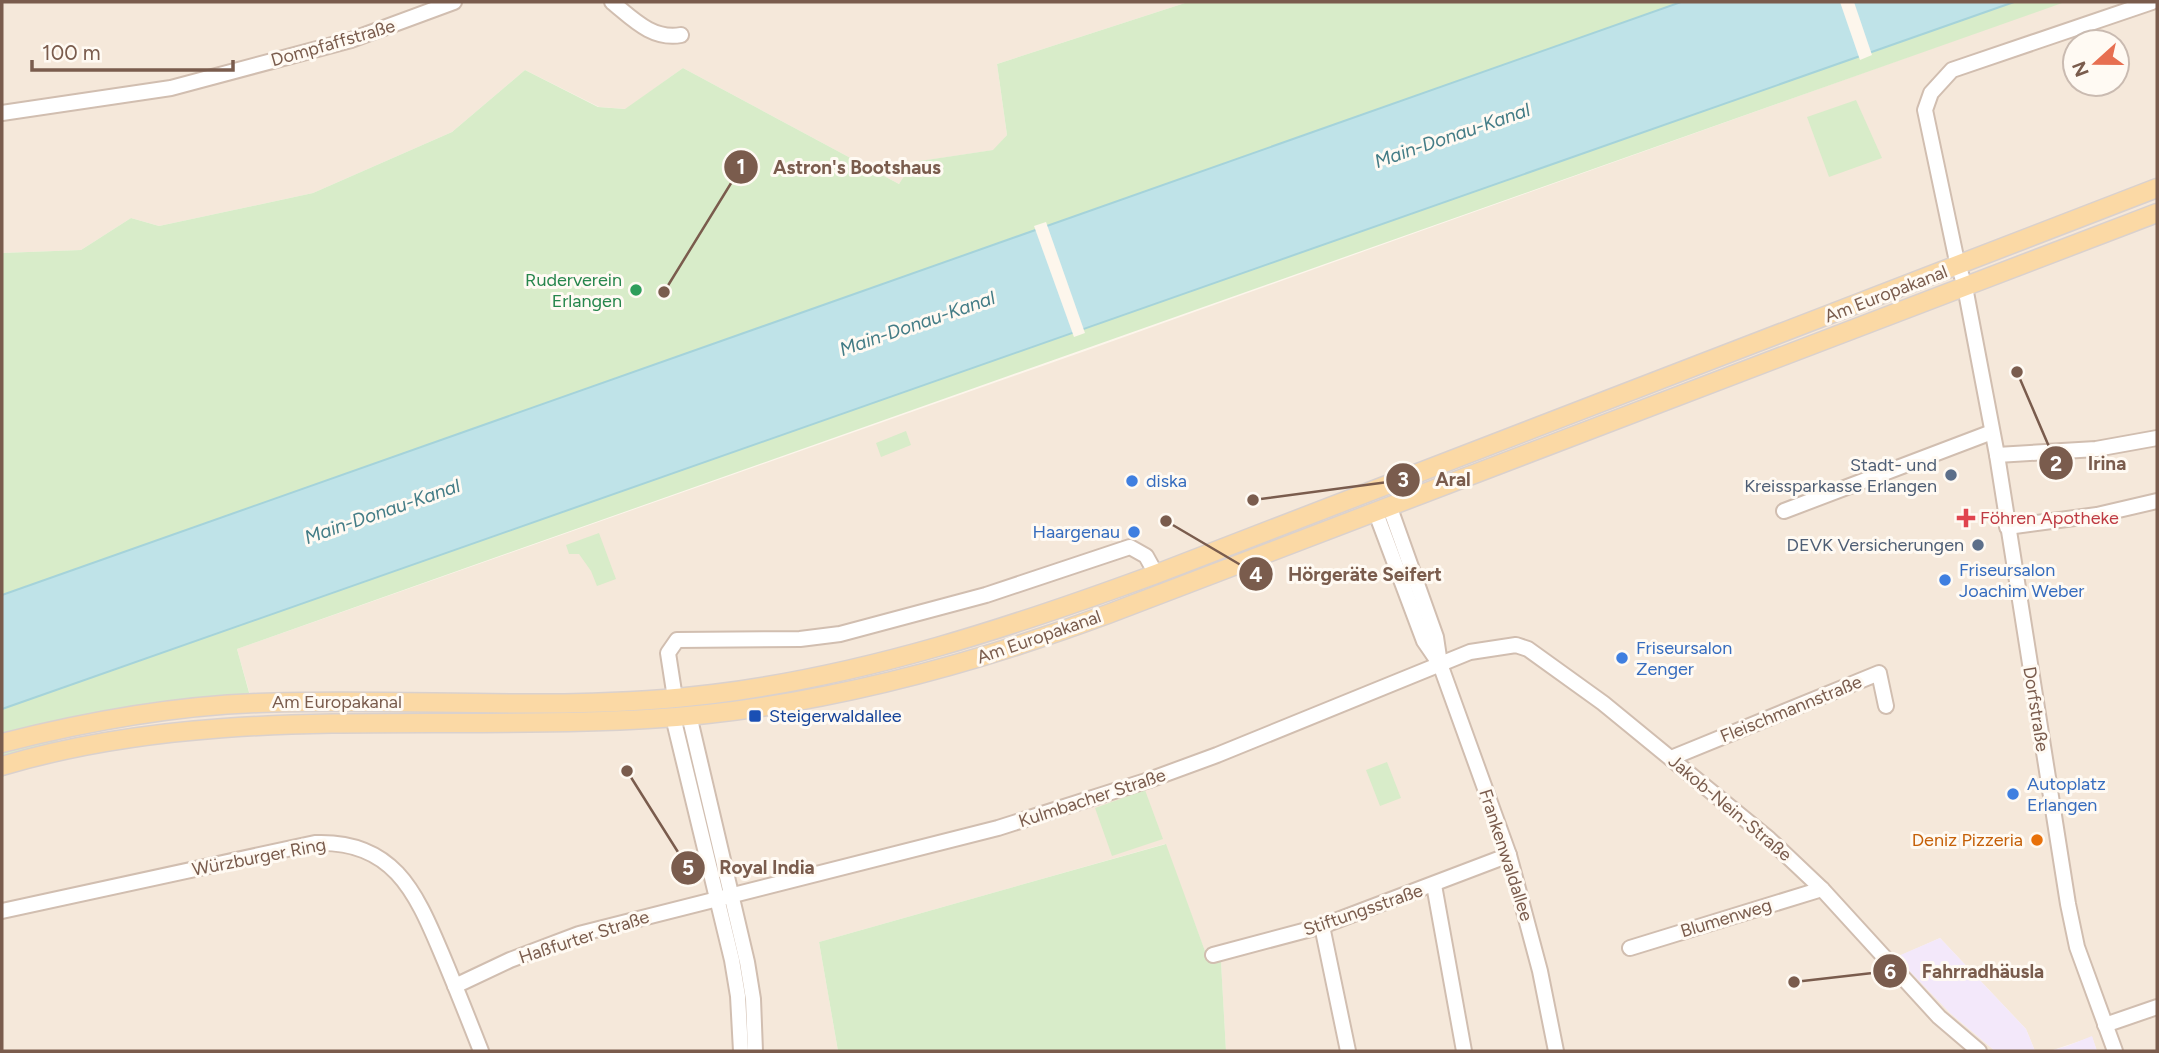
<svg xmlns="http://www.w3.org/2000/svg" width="2159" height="1053" font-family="Figtree,sans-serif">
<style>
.residential{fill:#f5e8da;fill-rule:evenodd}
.education{fill:#f3e8fa}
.green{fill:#d8ecc9}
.water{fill:#bfe3e8;stroke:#a5d3da;stroke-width:2}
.pier{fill:#fdf6ec}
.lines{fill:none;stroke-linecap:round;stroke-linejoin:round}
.minor-casing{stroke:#d1beb0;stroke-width:18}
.major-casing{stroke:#dad1cd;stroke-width:21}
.minor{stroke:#fff;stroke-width:14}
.major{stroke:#fbd9a5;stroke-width:18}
.leisure-dot{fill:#2e9e5b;stroke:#fffaf3;stroke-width:2.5}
.service-dot{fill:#5c6f8a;stroke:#fffaf3;stroke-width:2.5}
.shop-dot{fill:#3f7fe0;stroke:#fffaf3;stroke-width:2.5}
.health-dot{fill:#e0444e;stroke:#fffaf3;stroke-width:2.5}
.transit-dot{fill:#1a4fb4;stroke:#fffaf3;stroke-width:2.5}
.food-dot{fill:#e8710a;stroke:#fffaf3;stroke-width:2.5}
.labels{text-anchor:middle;stroke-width:6;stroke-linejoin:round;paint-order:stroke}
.street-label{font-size:18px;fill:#7a5c4d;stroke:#fffaf3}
.leisure-label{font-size:18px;fill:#27864d;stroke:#fffaf3;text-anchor:end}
.service-label{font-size:18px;fill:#4e5e75;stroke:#fffaf3;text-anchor:end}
.shop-label{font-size:18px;fill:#366cbe;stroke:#fffaf3;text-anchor:start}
.health-label{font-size:18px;fill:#be3a42;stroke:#fffaf3;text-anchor:start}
.transit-label{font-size:18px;fill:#164399;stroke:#fffaf3;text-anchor:start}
.food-label{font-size:18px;fill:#c56008;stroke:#fffaf3;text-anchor:end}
.water-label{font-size:19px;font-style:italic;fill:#437c86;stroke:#fffaf3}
.leader{fill:none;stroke:#7a5c4d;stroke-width:2.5}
.callout-dot{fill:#7a5c4d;stroke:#fffaf3;stroke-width:2.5}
.mark-label{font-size:21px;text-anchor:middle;font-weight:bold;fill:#fff}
.callout-label{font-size:19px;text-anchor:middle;font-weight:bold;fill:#7a5c4d;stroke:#fffaf3;stroke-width:6;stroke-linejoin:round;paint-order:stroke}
</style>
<rect width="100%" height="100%" fill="#fdf6ec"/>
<g class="residential">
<polygon points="2,2 1188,2 997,64 1007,135 994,150 914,162 899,184 683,68 626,109 599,107 525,70 452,132 313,193 159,226 131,218 81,250 2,253"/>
<path d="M2062,2H2157V1051H2097L2092,1037L2050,1051H2035L2026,1029L1940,938L1897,957L1950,1013L1995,1051H1226L1221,963L1209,962L1165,844L819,942L838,1051H2V778L96,715L250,695L237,649L1085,351ZM2075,42H2117V84H2075Z"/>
</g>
<g class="education">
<polygon points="1940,938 2026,1029 2035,1051 1995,1051 1950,1013 1896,957"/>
<polygon points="2092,1036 2097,1051 2050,1051 2067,1046"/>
</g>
<g class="green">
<polygon points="1188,2 1681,2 2,595 2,253 81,250 131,218 159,226 313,193 452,132 525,70 598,107 625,109 683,68 899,184 913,162 993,150 1007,135 997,64"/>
<polygon points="2014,2 2065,2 237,649 250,696 96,715 2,778 2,709"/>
<polygon points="1856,100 1882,158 1829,177 1807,117"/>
<polygon points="906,431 911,445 881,457 876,443"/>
<polygon points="599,533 616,579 597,586 591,571 579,554 569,554 566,545"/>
<polygon points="1387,762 1401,798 1380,806 1366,770"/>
<polygon points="1145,790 1163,839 1112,856 1095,808"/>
<polygon points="1166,844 1209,962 1221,962 1226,1051 838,1051 819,942"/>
</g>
<polygon class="water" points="1681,2 2014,2 2,709 2,595"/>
<g class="pier">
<polygon points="1840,2 1854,2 1872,55 1860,60"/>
<polygon points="1046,222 1085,333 1074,337 1034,226"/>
</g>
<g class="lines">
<defs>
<g id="minor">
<path d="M612,2C633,19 652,40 681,35"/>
<polyline points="2,113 171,88 351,40 454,2"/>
<polyline points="1997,455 2096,449 2157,438"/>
<polyline points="1390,508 1436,637 1440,664 1509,855 1540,971 1556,1051"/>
<polyline points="1784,511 1992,432"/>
<polyline points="1376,513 1424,641 1437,660"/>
<polyline points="2007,527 2097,515 2157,501"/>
<polyline points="675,698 668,653 677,640 800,639 840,634 986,595 1130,547 1146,556 1156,574"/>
<polyline points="689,715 747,962 753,999 755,1051"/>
<polyline points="673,717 732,960 738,996 741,1051"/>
<polyline points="1671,758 1879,673 1886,706"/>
<polyline points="1434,885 1464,1051"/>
<path d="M2,911L315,843C392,840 415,890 441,952C455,985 468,1018 481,1051"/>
<polyline points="1322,926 1348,1051"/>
<polyline points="1630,948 1822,889"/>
<polyline points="1213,955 1322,926 1509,855"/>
<polyline points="455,986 510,960 579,934 998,828 1149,780 1217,755 1470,652 1516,645 1528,649 1603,703 1769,839 1822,889 1939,1017 1979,1051"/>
<polyline points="2105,1025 2157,1007"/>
<polyline points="2115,1051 2077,947 2068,904 1997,455 1965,287 1956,257 1925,110 1931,93 1952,70 2152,2"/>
</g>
<g id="major">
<path d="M2,743C85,722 172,706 258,703C409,697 562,713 713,694C866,675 1012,627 1156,574L2157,188"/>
<path d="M2,766C212,703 432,732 647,719C805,710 960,669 1108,614L2157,213"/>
</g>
</defs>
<use href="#minor" class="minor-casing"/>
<use href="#major" class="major-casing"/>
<use href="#minor" class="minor"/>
<use href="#major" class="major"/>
</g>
<circle class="leisure-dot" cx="636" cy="290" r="7"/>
<g class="service-dot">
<circle cx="1951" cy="475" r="7"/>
<circle cx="1978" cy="545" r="7"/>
</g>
<g class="shop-dot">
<circle cx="1132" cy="481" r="7"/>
<circle cx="1134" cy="532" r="7"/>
<circle cx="1945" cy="580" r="7"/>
<circle cx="1622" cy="658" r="7"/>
<circle cx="2013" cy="794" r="7"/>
</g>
<path class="health-dot" d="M1962.5 507.5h7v7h7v7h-7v7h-7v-7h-7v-7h7z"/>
<rect class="transit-dot" x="748" y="709" width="14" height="14" rx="3.5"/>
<circle class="food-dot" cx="2037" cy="840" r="7"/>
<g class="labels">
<g class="street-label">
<text transform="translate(333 43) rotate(-16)" y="6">Dompfaffstraße</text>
<text transform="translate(1886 294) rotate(-21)" y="6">Am Europakanal</text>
<text transform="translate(1039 637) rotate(-19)" y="6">Am Europakanal</text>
<text x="337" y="708">Am Europakanal</text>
<text transform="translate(1791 709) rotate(-22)" y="6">Fleischmannstraße</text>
<text transform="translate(2036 709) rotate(81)" y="6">Dorfstraße</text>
<text transform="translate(1092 798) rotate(-18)" y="6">Kulmbacher Straße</text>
<text transform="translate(1730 808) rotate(40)" y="6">Jakob-Nein-Straße</text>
<text transform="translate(1506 855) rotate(72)" y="6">Frankenwaldallee</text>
<text transform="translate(259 857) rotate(-11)" y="6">Würzburger Ring</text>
<text transform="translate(1363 910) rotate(-19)" y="6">Stiftungsstraße</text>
<text transform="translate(1726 918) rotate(-17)" y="6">Blumenweg</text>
<text transform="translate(584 937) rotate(-18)" y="6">Haßfurter Straße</text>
</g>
<g class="leisure-label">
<text x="622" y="286">Ruderverein<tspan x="622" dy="21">Erlangen</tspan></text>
</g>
<g class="service-label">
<text x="1937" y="471">Stadt- und<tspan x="1937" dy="21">Kreissparkasse Erlangen</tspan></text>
<text x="1964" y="551">DEVK Versicherungen</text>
</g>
<g class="shop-label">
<text x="1146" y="487">diska</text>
<text x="1120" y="538" text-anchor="end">Haargenau</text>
<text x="1959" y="576">Friseursalon<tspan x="1959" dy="21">Joachim Weber</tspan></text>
<text x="1636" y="654">Friseursalon<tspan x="1636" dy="21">Zenger</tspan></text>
<text x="2027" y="790">Autoplatz<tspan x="2027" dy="21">Erlangen</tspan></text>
</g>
<g class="health-label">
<text x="1980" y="524">Föhren Apotheke</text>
</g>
<g class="transit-label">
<text x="769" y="722">Steigerwaldallee</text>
</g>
<g class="food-label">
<text x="2023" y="846">Deniz Pizzeria</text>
</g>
<g class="water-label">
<text transform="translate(1452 135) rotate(-19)" y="7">Main-Donau-Kanal</text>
<text transform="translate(917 323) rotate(-19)" y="7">Main-Donau-Kanal</text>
<text transform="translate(382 511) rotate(-19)" y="7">Main-Donau-Kanal</text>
</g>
</g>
<path class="leader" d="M664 292L741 167M2017 372L2056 463M1253 500L1403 480M1166 521L1256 574M627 771L688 868M1794 982L1890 971"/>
<g class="callout-dot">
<circle cx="664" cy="292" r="7"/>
<circle cx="2017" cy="372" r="7"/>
<circle cx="1253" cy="500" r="7"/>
<circle cx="1166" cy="521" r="7"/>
<circle cx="627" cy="771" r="7"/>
<circle cx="1794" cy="982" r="7"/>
<circle cx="741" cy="167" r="18"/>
<circle cx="2056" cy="463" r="18"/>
<circle cx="1403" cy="480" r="18"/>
<circle cx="1256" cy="574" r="18"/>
<circle cx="688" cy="868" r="18"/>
<circle cx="1890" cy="971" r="18"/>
</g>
<g class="mark-label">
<text x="741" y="174">1</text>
<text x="2056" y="471">2</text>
<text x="1403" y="487">3</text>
<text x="1256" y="582">4</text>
<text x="688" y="875">5</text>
<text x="1890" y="979">6</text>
</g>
<g class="callout-label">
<text x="857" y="174">Astron's Bootshaus</text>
<text x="2107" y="470">Irina</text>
<text x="1453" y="486">Aral</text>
<text x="1365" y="581">Hörgeräte Seifert</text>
<text x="767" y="874">Royal India</text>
<text x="1983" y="978">Fahrradhäusla</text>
</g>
<rect width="2159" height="1053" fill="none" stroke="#7a5c4d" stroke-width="7"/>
<g transform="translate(2096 63) rotate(249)"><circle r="33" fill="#fffaf3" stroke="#cabbb1" stroke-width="2"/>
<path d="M0-5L12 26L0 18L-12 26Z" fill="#e76f51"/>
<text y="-10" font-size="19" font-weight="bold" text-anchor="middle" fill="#7a5c4d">N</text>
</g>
<path d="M32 60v10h201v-10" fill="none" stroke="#7a5c4d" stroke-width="3.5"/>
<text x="42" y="60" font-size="21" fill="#7a5c4d" stroke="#fffaf3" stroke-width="5" paint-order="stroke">100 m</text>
</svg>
